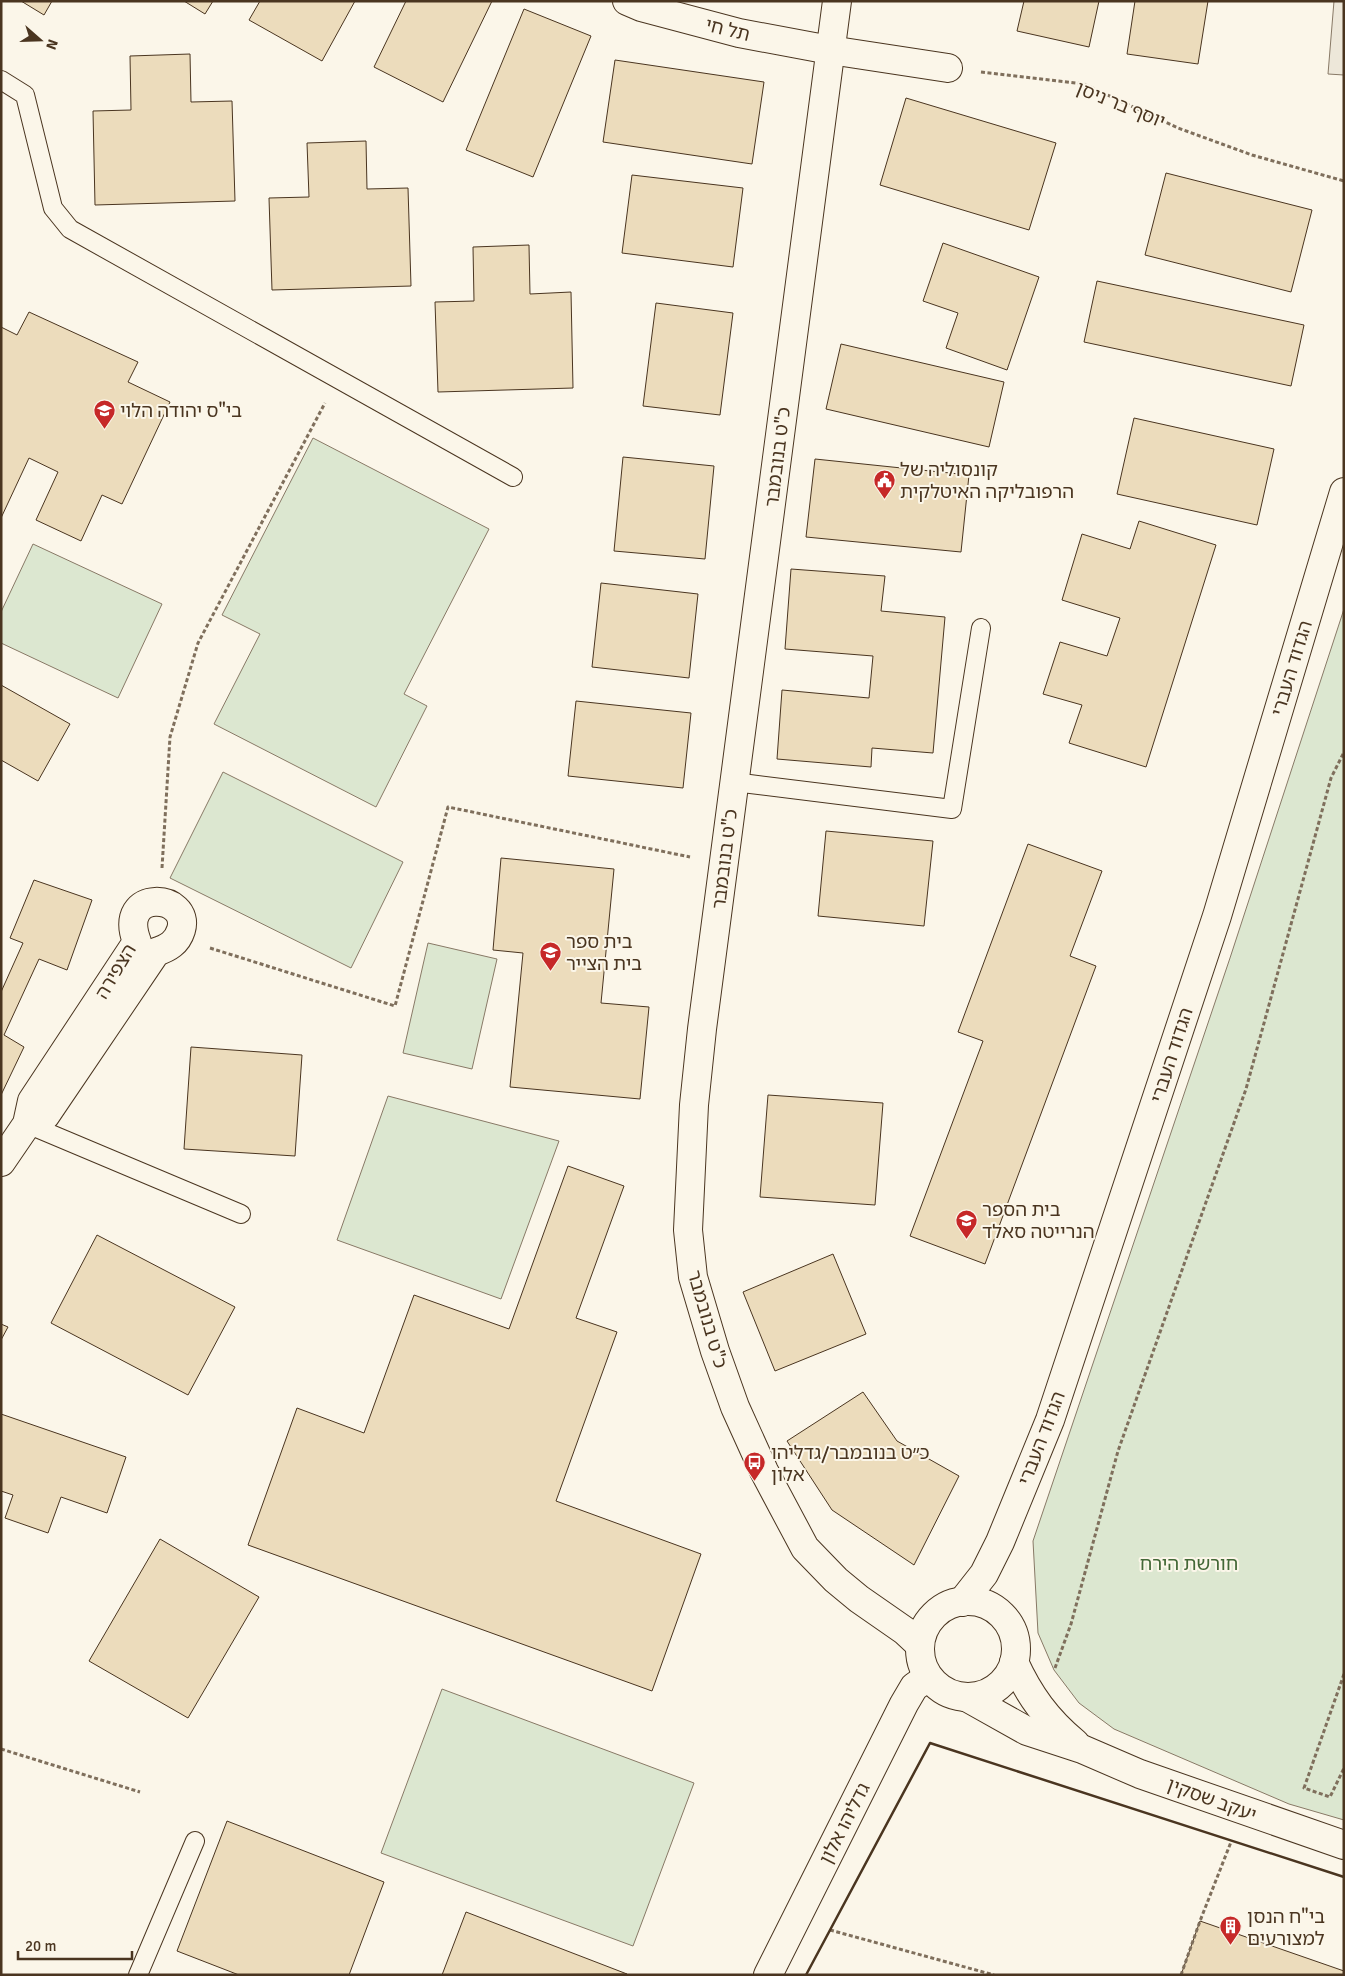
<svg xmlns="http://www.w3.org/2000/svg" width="1345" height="1976" font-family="Signika,'Noto Sans Hebrew',sans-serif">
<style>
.green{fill:#dce7d0;stroke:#887966}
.parking{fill:#ede7d9;stroke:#887966}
.building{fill:#ecdcbc;stroke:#4a3520}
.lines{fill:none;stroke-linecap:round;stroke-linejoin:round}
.lane-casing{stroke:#4a3520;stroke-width:20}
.street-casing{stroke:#4a3520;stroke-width:30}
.secondary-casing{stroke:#4a3520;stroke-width:30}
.path{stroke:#7f6f5c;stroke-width:3;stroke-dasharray:4 2.5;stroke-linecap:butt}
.lane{stroke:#fbf6e9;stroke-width:18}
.street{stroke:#fbf6e9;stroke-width:28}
.secondary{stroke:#fbf6e9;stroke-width:28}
.wall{stroke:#4a3520;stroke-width:2.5}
.labels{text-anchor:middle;stroke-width:4;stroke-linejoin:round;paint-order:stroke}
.street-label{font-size:19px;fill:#4a3520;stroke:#fbf6e9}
.poi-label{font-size:19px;fill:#4a3520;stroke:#fbf6e9;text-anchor:start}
.park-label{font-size:19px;fill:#436837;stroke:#fbf6e9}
</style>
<rect width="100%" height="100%" fill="#fbf6e9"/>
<g class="green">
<polygon points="313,438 489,529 404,694 427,706 376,807 214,724 260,634 222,615"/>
<polygon points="33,544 162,604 118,698 1,643 1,612"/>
<polygon points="1344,609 1344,1820 1289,1804 1114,1729 1079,1703 1054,1670 1038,1633 1033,1541 1230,958"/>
<polygon points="223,772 403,862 351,968 170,878"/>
<polygon points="428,943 497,959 472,1069 403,1053"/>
<polygon points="388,1096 559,1141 501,1299 337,1240"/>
<polygon points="442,1689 694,1783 633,1946 381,1853"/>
</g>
<polygon class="parking" points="1334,1 1344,1 1344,75 1328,74"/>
<g class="building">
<polygon points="21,1 52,1 44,15"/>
<polygon points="184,1 213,1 205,14"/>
<polygon points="260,1 355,1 322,61 249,20"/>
<polygon points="406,1 492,1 443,102 374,67"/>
<polygon points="1024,1 1099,1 1089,47 1017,31"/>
<polygon points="1135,1 1208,1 1198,64 1127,54"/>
<polygon points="524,9 591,36 533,177 466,150"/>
<polygon points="190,54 191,102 232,101 235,201 95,205 93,111 131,110 130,56"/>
<polygon points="615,60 764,82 752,164 603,142"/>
<polygon points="906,98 1056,143 1029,230 880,185"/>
<polygon points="366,141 367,189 408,188 411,286 272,290 269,198 309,197 307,143"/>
<polygon points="1166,173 1312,210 1291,292 1145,255"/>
<polygon points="632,175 743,188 733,267 622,253"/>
<polygon points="943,243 1039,277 1007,370 946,348 958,313 923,301"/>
<polygon points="529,245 530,294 571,292 573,388 438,392 435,302 474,301 473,247"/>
<polygon points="1097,281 1304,325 1291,386 1084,342"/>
<polygon points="656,303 733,313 720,415 643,406"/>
<polygon points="29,312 138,362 128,382 170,402 122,504 102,495 81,541 36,520 58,472 29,458 1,518 1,327 17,335"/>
<polygon points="841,344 1004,382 989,447 826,409"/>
<polygon points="1134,418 1274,449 1257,525 1117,494"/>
<polygon points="623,457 714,466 705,559 614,551"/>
<polygon points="815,459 969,475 961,552 806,537"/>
<polygon points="1139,521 1216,545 1146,767 1069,743 1082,705 1043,694 1060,642 1107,656 1120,618 1062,600 1082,534 1130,549"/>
<polygon points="791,569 885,576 881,611 945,617 933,753 872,748 871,767 777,759 782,690 869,698 873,656 785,649"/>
<polygon points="601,583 698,594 689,678 592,667"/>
<polygon points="1,685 70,724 38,781 1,760"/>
<polygon points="576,701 691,713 683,788 568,776"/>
<polygon points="826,831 933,841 924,926 818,916"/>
<polygon points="1028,844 1102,871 1070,956 1096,966 985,1264 910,1236 983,1041 958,1032"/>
<polygon points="501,858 614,869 601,1003 649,1007 640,1099 510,1087 523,953 493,950"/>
<polygon points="34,880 92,900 67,970 39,959 4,1035 24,1047 1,1095 1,992 23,943 10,938"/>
<polygon points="191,1047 302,1055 295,1156 184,1149"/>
<polygon points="768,1095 883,1103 875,1205 760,1197"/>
<polygon points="568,1166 624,1186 576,1318 617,1332 556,1501 701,1554 652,1691 248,1545 297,1408 364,1433 414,1295 509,1329"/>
<polygon points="97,1235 235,1307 188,1395 51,1323"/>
<polygon points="833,1254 866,1334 775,1371 743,1292"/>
<polygon points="1,1324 8,1327 1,1340"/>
<polygon points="863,1392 897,1441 959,1476 914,1565 832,1510 787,1441"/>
<polygon points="1,1414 126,1457 107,1513 61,1497 48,1533 5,1518 13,1495 1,1491"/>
<polygon points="160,1539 259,1597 188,1718 89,1661"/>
<polygon points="227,1821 384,1882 349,1975 239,1975 177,1951"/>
<polygon points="466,1912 627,1974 442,1975"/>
<polygon points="1200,1921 1344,1971 1344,1975 1181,1975"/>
</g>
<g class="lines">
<defs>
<g id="lane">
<polyline points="1,80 25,95 53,208 70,229 513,477"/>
<polyline points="734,782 952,809 981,628"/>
<polyline points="27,1124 241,1214"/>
<polyline points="138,1975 195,1841"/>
</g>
<g id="street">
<polyline points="627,1 641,7 739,33 830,50 948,68"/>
<path d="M1,1162L27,1124L32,1101L137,942C116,887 192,894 181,930C177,943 168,948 156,952L45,1116L27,1124"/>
<polyline points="962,1602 984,1574 1000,1542 1050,1420 1217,916 1344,492"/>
<polyline points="768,1975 904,1704 914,1687 928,1677"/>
</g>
<g id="secondary">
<polyline points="837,1 702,1029 694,1105 688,1230 693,1277 715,1351 735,1407 764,1471 805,1548 836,1580 859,1599 905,1631 920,1645"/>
<circle cx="968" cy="1649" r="48"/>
<path d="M1014,1662C1029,1695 1047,1720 1075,1743"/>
<polyline points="968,1698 1027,1731 1082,1749 1140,1774 1344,1845"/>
</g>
</defs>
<use href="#lane" class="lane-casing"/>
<use href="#street" class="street-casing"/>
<use href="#secondary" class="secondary-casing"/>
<g class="path">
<polyline points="981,72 1084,84 1178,128 1252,155 1344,181"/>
<polyline points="162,868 170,737 198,643 325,403"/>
<polyline points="210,948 395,1006 448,807 690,857"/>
<polyline points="1055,1668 1071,1624 1118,1451 1246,1089 1331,778 1344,752"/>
<polyline points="1344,1674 1304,1788 1330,1797 1344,1768"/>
<polyline points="1,1749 140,1792"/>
<polyline points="830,1930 994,1975"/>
<polyline points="1181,1975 1200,1921 1231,1842"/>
</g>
<use href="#lane" class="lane"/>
<use href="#street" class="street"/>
<use href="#secondary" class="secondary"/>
<polyline class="wall" points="806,1975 930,1743 1344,1877"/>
</g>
<defs>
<symbol id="school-pin" viewBox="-11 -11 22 30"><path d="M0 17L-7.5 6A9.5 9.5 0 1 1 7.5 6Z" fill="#c62828" stroke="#fbf6e9"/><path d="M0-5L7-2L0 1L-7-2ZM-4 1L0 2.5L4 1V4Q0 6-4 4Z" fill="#fff"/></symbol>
<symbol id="civic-pin" viewBox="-11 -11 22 30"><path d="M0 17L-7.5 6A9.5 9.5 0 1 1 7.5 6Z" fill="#c62828" stroke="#fbf6e9"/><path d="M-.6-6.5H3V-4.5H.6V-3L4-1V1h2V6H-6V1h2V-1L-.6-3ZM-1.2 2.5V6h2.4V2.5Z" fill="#fff"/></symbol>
<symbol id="bus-pin" viewBox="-11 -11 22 30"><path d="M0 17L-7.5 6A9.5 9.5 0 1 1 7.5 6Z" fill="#c62828" stroke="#fbf6e9"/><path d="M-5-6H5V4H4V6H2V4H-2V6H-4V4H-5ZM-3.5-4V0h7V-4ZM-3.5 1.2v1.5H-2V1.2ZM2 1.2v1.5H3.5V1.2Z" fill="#fff"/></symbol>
<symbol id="building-pin" viewBox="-11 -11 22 30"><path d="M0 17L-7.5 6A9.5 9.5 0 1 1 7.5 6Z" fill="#c62828" stroke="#fbf6e9"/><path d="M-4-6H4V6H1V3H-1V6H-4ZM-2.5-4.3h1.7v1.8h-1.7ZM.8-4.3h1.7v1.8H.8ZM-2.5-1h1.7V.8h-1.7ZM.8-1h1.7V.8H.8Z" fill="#fff"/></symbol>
</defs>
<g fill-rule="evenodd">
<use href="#school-pin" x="92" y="398" width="25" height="34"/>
<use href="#civic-pin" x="872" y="468" width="25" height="34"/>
<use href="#school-pin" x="538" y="940" width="25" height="34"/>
<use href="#school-pin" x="954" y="1208" width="25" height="34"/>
<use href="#bus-pin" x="742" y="1450" width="25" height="34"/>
<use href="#building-pin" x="1218" y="1914" width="25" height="34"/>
</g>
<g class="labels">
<g class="street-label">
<text transform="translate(728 29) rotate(14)" y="7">תל חי</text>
<text transform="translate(1121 104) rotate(22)" y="7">יוסף בר ניסן</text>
<text transform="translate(777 457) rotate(-83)" y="7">כ"ט בנובמבר</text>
<text transform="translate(1291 668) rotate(-73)" y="7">הגדוד העברי</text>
<text transform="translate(724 859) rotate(-83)" y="7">כ"ט בנובמבר</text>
<text transform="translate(115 971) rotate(-59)" y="7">הצפירה</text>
<text transform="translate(1171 1055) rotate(-72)" y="7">הגדוד העברי</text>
<text transform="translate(708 1319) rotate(74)" y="7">כ"ט בנובמבר</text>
<text transform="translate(1041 1438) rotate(-69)" y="7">הגדוד העברי</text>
<text transform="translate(1212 1799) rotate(20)" y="7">יעקב שסקין</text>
<text transform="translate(844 1823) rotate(-63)" y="7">גדליהו אלון</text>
</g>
<g class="poi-label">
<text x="120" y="417">בי"ס יהודה הלוי</text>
<text x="900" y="476">קונסוליה של<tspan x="900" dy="22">הרפובליקה האיטלקית</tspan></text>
<text x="566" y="948">בית ספר<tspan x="566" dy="22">בית הצייר</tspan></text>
<text x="982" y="1216">בית הספר<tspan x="982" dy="22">הנרייטה סאלד</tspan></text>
<text x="771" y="1459">כ״ט בנובמבר/גדליהו<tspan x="771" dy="22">אלון</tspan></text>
<text x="1247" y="1923">בי"ח הנסן<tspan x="1247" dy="22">למצורעים</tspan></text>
</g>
<g class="park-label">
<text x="1189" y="1570">חורשת הירח</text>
</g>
</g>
<rect width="1345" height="1976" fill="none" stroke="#4a3520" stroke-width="5"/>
<g transform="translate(40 40) rotate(110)" stroke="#fbf6e9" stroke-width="4" paint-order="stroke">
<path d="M0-4L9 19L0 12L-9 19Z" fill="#4a3520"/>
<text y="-8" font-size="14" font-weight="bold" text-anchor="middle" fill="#4a3520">N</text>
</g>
<path d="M18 1951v8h114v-8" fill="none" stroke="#4a3520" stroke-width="2.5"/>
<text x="25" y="1951" font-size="15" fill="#4a3520" stroke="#fbf6e9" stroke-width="4" paint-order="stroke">20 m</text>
</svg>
